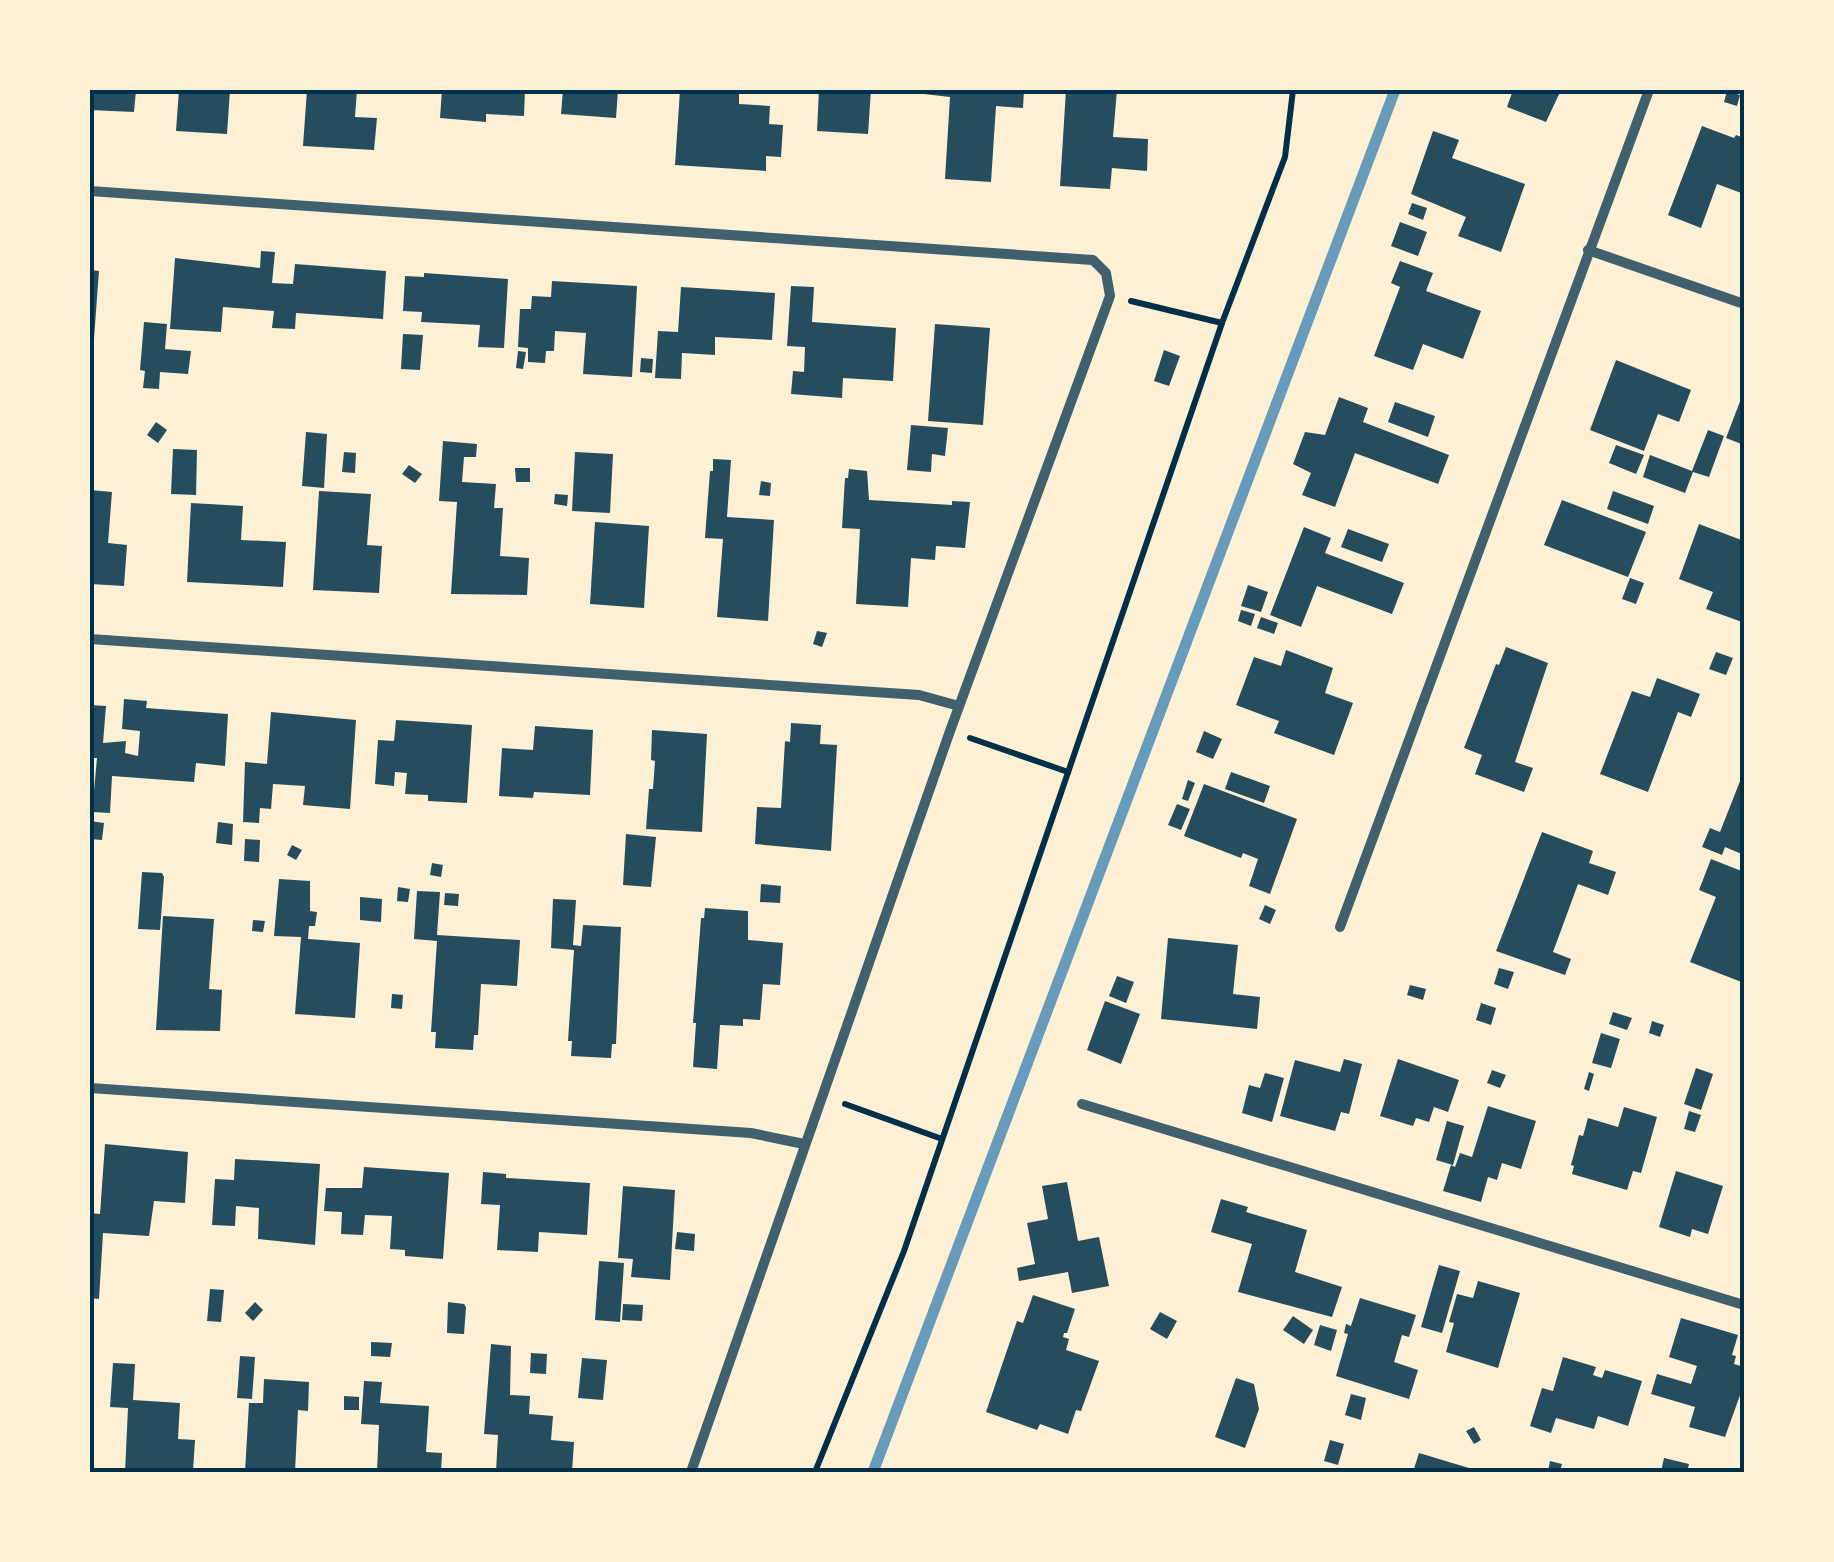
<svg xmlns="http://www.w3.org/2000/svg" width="1834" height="1562" font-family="Inter,sans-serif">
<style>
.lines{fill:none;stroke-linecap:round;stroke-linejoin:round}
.stream{stroke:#669bbc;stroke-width:11}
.building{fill:#264d5e}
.path{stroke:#003049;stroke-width:6}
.minor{stroke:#3f606c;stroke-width:10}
.neatline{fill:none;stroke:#003049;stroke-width:4}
</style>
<rect width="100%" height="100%" fill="#fdf0d5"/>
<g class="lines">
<polyline class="stream" points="873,1472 1395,90"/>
</g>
<g class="building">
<polygon points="90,90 136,90 134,112 90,110"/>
<polygon points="179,90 230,90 227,134 176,131"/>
<polygon points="307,90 357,90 355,117 377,118 374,150 303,146"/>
<polygon points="442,90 525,90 524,116 486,114 486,122 440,118"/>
<polygon points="563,90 618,90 616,118 561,114"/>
<polygon points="680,90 739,90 739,104 770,106 769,124 783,125 781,157 766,156 766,171 675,165"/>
<polygon points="819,90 871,90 868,134 817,131"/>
<polygon points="925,90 1024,90 1023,108 996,106 991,182 945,179 950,97 924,94"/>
<polygon points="1066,90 1117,90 1113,137 1148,139 1147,171 1112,168 1110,189 1060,186"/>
<polygon points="1513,90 1561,90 1546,122 1507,107"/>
<polygon points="1727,91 1740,95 1737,106 1724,102"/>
<polygon points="1702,126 1734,138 1736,135 1744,138 1744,194 1717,184 1701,228 1668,215"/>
<polygon points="1433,131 1459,140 1452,158 1525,184 1501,252 1458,236 1466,217 1411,194"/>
<polygon points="1412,203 1427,208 1423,220 1408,214"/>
<polygon points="1400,222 1427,232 1418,256 1391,246"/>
<polygon points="261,251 275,252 272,283 293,284 295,264 386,271 383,319 296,313 295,329 272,328 274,311 223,307 221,332 170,329 175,258 260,268"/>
<polygon points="1400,261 1433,273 1426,291 1481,311 1463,359 1423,344 1413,370 1374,356 1400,287 1391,283"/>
<polygon points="90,270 99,271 93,352 90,352"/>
<polygon points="424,273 508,279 504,348 478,347 480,325 421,322 422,312 403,311 405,276 424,277"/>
<polygon points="552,281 637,286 632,377 583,374 586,333 555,331 554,351 546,351 545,363 528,362 528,348 518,347 520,309 531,309 532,296 551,297"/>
<polygon points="791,286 814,287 812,322 896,328 893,381 843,378 842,398 791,394 793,371 804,372 805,347 787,346"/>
<polygon points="681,287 775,293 772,340 715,337 715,355 682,353 681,379 655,378 658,331 678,332"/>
<polygon points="144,322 167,324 165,349 191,351 188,374 160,372 159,389 143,388 145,371 140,370"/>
<polygon points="935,324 990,328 983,425 928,421"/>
<polygon points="403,334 423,335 420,370 401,369"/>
<polygon points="1164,350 1180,356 1169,386 1154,381"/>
<polygon points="518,351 526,352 523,369 516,368"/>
<polygon points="641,358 653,359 652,373 640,372"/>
<polygon points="1616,360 1691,390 1679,422 1658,414 1644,451 1590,430"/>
<polygon points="1744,391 1744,445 1726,438"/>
<polygon points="1339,397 1368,408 1363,422 1449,455 1438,484 1355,453 1335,507 1302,495 1311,473 1293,464 1305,432 1325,435"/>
<polygon points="1395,402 1435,416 1428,437 1388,422"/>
<polygon points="156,422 167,430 158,443 147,435"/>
<polygon points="911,425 948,428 945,456 932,454 931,472 907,470"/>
<polygon points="1708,430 1724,436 1709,477 1693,472 1685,493 1643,477 1650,455 1692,471"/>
<polygon points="306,432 327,434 324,488 302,486"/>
<polygon points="443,441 477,444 476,457 464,457 462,482 496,484 494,508 503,508 500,556 529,558 527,595 451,594 457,502 439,501"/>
<polygon points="1616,445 1644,455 1636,474 1609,463"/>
<polygon points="173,449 197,450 196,495 171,494"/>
<polygon points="344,452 356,453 355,473 342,472"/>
<polygon points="575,452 613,454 610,513 572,511"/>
<polygon points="713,459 731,460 727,517 774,520 768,621 717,617 723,539 705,538 710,471 713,471"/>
<polygon points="409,465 422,474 415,483 402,474"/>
<polygon points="515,468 530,468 530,482 516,482"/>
<polygon points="849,469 867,471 869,500 952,505 952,501 970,502 965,548 936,546 935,560 911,558 908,607 856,604 860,529 842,528 845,478 848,478"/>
<polygon points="761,481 771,483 770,496 759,495"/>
<polygon points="90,490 112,492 108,543 127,545 124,586 90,584"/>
<polygon points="319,491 371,494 367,545 382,546 379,593 313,590"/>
<polygon points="1613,491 1654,506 1648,524 1607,509"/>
<polygon points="555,494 568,495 567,506 554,504"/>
<polygon points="1562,500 1646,532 1628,577 1544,545"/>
<polygon points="191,503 243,506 241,540 286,542 283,587 187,582"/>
<polygon points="595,522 649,526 644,608 590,604"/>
<polygon points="1699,524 1744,541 1742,622 1706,609 1713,592 1679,579"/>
<polygon points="1304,527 1331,538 1325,553 1404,583 1392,614 1317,586 1301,627 1270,615"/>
<polygon points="1348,529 1389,544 1382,562 1341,547"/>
<polygon points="1630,578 1644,583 1636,604 1622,599"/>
<polygon points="1248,585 1268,592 1261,612 1241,606"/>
<polygon points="1241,610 1255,614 1251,626 1238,621"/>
<polygon points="1261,617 1278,623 1274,634 1257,628"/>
<polygon points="817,631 827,633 822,647 813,644"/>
<polygon points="1506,647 1548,663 1515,762 1533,768 1524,792 1475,774 1482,755 1464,748 1496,664 1499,665"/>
<polygon points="1286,650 1333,668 1325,693 1353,703 1334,755 1274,733 1279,721 1236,705 1254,657 1281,666"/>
<polygon points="1716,652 1733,658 1726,675 1709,669"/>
<polygon points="1657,678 1700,694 1691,717 1678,712 1648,792 1600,774 1632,691 1650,697"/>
<polygon points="124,699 147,701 146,708 228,714 225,766 196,763 194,782 112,776 110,813 92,812 97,758 90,758 90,705 106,706 103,743 126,741 125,753 138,756 140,731 122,729"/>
<polygon points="271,712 356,720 350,809 303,805 305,786 273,784 271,809 260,808 259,823 243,822 245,762 267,764"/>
<polygon points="396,720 472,725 467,803 428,801 428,795 405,794 407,773 395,772 394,786 375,784 378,740 394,741"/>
<polygon points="791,723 821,725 820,744 837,745 831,851 755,844 757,807 781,808 785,741 790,742"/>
<polygon points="535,726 593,730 590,795 534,792 533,798 499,796 502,748 533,750"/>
<polygon points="652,730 707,734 702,832 646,829 649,789 653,789 655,761 651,760"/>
<polygon points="1204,731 1222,739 1213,759 1196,752"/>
<polygon points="1744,771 1744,855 1725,847 1722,855 1702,847 1710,828 1720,832"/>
<polygon points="1231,772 1270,786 1264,803 1225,789"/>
<polygon points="1188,780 1195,783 1188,801 1182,799"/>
<polygon points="1204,784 1297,819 1270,894 1249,886 1258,859 1243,853 1241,858 1184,836"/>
<polygon points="1177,804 1190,809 1181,830 1168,825"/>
<polygon points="90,821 104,823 102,840 90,839"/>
<polygon points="218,822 233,824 232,845 216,843"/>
<polygon points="1542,832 1593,851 1589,863 1616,872 1608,895 1578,884 1553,952 1571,959 1565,975 1496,951"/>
<polygon points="626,834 656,837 651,887 623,885"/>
<polygon points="245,839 260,840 259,862 244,861"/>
<polygon points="292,845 302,850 296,860 287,855"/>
<polygon points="1711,859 1744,872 1744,983 1690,962 1716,897 1699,890"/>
<polygon points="432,863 443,865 441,877 430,875"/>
<polygon points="142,872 162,873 164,877 160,930 138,929"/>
<polygon points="279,879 310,881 310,911 317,912 315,926 309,926 308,939 360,943 355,1018 295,1014 301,937 274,936"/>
<polygon points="761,884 781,886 780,903 760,902"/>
<polygon points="398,887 410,889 408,902 397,901"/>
<polygon points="417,891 440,892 437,935 520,940 517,986 481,984 478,1035 474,1035 473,1050 435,1048 436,1032 431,1032 437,941 414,939"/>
<polygon points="445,893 459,894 458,906 444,905"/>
<polygon points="360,897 382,899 381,922 360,920"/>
<polygon points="553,899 576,900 573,945 581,946 583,925 621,927 616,1044 612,1044 611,1058 571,1056 572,1041 568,1041 574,950 551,948"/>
<polygon points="1265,905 1276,910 1270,924 1259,919"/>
<polygon points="705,908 748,911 748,940 783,943 780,985 763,984 760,1020 743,1019 743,1026 720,1025 717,1069 693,1067 696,1023 693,1023 701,918 704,918"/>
<polygon points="163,916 214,919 209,989 222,990 220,1031 156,1030"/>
<polygon points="253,920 265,921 263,932 252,931"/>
<polygon points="1168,938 1238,945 1233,994 1260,997 1257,1029 1161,1019"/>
<polygon points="1499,968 1514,972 1508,989 1494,984"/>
<polygon points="1117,976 1134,982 1126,1003 1109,996"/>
<polygon points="1410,985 1426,989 1423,1000 1407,995"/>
<polygon points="392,994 403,995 402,1009 391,1008"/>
<polygon points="1105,1001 1140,1014 1121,1064 1087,1050"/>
<polygon points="1481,1003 1496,1008 1491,1025 1476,1020"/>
<polygon points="1613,1012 1632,1018 1627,1030 1609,1024"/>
<polygon points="1652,1021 1664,1025 1660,1037 1649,1033"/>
<polygon points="1601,1033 1620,1039 1611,1068 1592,1063"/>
<polygon points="1344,1059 1362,1064 1349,1114 1341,1112 1335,1131 1280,1116 1295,1060 1340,1072"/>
<polygon points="1398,1059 1459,1080 1448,1112 1434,1107 1429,1122 1416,1118 1413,1126 1380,1116"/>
<polygon points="1696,1068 1713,1074 1701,1110 1684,1104"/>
<polygon points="1492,1070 1506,1075 1500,1088 1487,1083"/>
<polygon points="1589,1072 1594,1074 1589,1091 1584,1089"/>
<polygon points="1265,1073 1284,1078 1272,1122 1242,1113 1249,1085 1260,1088"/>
<polygon points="1488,1106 1536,1121 1521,1169 1502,1163 1497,1180 1488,1177 1481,1202 1443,1191 1451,1165 1455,1167 1460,1153 1472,1157"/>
<polygon points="1624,1107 1657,1117 1641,1173 1633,1171 1627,1190 1572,1174 1574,1166 1571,1165 1579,1135 1583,1136 1588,1118 1618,1127"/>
<polygon points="1689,1111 1701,1115 1695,1132 1684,1129"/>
<polygon points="1447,1121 1464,1126 1453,1165 1436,1160"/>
<polygon points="105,1144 188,1152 185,1203 154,1201 149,1236 103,1233 99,1299 90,1298 90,1213 100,1214"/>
<polygon points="235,1159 320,1164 315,1245 258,1239 259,1208 236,1206 235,1226 212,1225 215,1179 234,1180"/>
<polygon points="364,1167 449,1173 443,1259 405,1256 405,1250 390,1249 392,1216 365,1215 363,1235 341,1234 342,1212 324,1211 326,1188 362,1188"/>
<polygon points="1676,1171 1723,1186 1708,1234 1692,1229 1690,1237 1659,1227"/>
<polygon points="483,1172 506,1174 506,1178 590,1183 587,1235 539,1232 538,1252 497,1250 500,1205 481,1204"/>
<polygon points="1067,1182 1078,1241 1099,1237 1109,1286 1072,1293 1068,1272 1019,1281 1017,1268 1035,1264 1027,1223 1048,1219 1042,1186"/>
<polygon points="623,1186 675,1190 670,1280 631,1277 633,1259 618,1258"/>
<polygon points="1221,1199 1248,1207 1246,1212 1307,1230 1295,1272 1342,1287 1332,1317 1238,1292 1252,1244 1211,1232"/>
<polygon points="677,1232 695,1234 694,1251 675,1249"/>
<polygon points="599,1261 624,1263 620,1322 595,1320"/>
<polygon points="1439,1265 1460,1271 1442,1333 1421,1327"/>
<polygon points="1478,1281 1520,1293 1498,1368 1446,1352 1454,1323 1449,1322 1457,1294 1473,1298"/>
<polygon points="210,1289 224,1290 221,1322 207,1321"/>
<polygon points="1033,1295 1075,1309 1067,1333 1064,1333 1063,1337 1069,1339 1066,1350 1099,1361 1081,1411 1076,1410 1068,1434 1040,1424 1037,1430 986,1412 1017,1321 1023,1323"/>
<polygon points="1360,1298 1416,1315 1409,1337 1402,1335 1394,1362 1418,1370 1409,1399 1336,1376 1348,1334 1344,1333 1346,1324 1351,1326"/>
<polygon points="255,1302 263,1310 253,1321 245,1313"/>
<polygon points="448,1302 464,1304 466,1307 464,1334 447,1333"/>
<polygon points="623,1304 643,1305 642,1321 622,1320"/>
<polygon points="1160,1312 1177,1321 1167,1339 1150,1329"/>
<polygon points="1293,1316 1313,1330 1304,1344 1283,1330"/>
<polygon points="1681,1318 1738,1335 1732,1355 1736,1356 1734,1364 1744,1367 1744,1384 1725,1437 1689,1427 1695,1407 1651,1394 1657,1374 1691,1384 1697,1366 1669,1357"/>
<polygon points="1320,1325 1337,1330 1331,1351 1314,1345"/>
<polygon points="371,1342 392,1343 390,1357 371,1356"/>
<polygon points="491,1344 511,1346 510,1395 530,1396 529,1414 553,1416 551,1440 574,1442 572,1472 496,1472 498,1435 484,1434"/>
<polygon points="531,1353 547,1354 546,1374 530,1373"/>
<polygon points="240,1356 255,1357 252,1399 237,1398"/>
<polygon points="1563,1357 1596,1367 1593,1375 1602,1378 1605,1370 1642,1381 1628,1426 1598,1416 1594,1429 1556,1418 1551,1433 1530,1426 1542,1388 1553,1391"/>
<polygon points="582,1358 607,1360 603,1400 578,1398"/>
<polygon points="113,1363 135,1364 133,1400 180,1403 178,1439 195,1440 193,1472 125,1472 128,1408 110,1407"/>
<polygon points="1236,1378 1254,1384 1259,1409 1245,1448 1215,1437"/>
<polygon points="264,1379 309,1382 308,1411 298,1410 295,1472 245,1472 249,1403 263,1403"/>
<polygon points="364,1381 382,1382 380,1403 429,1406 426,1452 442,1453 441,1472 377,1472 379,1425 361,1424"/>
<polygon points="1351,1394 1366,1398 1361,1420 1345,1415"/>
<polygon points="344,1396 359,1397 359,1410 344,1410"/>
<polygon points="1474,1427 1481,1440 1474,1444 1466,1431"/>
<polygon points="1330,1440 1344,1444 1338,1465 1324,1461"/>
<polygon points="1419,1453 1479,1471 1479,1472 1413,1472"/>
<polygon points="1664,1458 1689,1464 1687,1472 1661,1472"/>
<polygon points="1550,1461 1562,1464 1560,1472 1548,1471"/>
</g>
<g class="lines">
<g class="path">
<polyline points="1131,301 1222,323"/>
<polyline points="970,738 1068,772"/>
<polyline points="845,1104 942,1139"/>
<polyline points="815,1472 904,1251 1222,323 1285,157 1293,90"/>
</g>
<g class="minor">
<polyline points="90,191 1093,260 1106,273 1110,296 950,731 691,1472"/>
<polyline points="1588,250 1744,304"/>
<polyline points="90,639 919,695 959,706"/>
<polyline points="1340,927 1649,90"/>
<polyline points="90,1088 751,1133 804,1144"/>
<polyline points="1082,1104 1744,1305"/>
</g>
</g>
<rect width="1834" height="1562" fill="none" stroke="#fdf0d5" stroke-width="185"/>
<rect x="92" y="92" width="1650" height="1378" class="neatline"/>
</svg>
